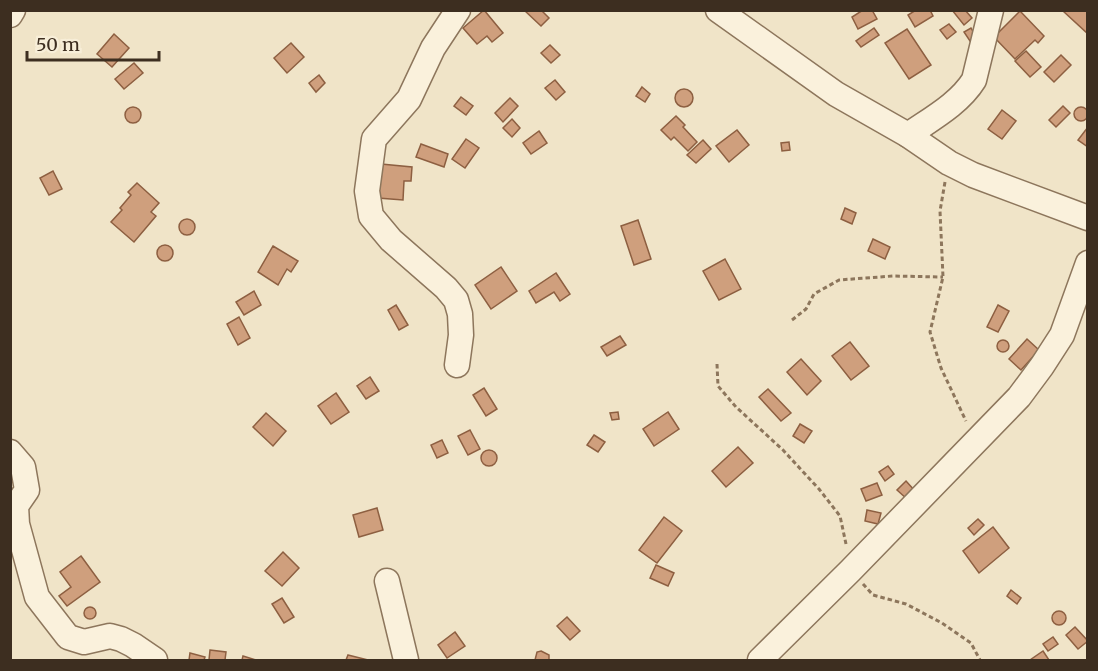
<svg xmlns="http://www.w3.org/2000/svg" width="1098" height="671" font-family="Merriweather,serif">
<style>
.building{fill:#cf9f7d;stroke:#8d5f41;stroke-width:1.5}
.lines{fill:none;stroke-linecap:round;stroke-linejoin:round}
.minor-casing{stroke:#8d765c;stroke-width:27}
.path{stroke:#8d765c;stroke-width:3;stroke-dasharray:4.5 3;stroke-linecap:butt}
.minor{stroke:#faf1dc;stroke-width:24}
</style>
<rect width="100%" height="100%" fill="#f0e4c8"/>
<g class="building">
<polygon points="484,10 503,33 492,42 487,36 477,44 463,28"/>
<polygon points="524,10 541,10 549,18 541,26"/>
<polygon points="863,10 872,10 877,19 858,29 852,17"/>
<polygon points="916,10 930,10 933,16 915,27 908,15"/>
<polygon points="952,10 965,10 972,18 964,25"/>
<polygon points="1088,10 1087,33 1063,11 1064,10"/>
<polygon points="1020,11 1044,36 1038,43 1035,40 1015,59 994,37"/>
<polygon points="949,24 956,32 947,39 940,30"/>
<polygon points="874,28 879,35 861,47 856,41"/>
<polygon points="971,28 976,37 970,41 964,32"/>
<polygon points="907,29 931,65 909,79 885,43"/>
<polygon points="114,34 129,48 112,67 97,54"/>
<polygon points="291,43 304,57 287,73 274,58"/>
<polygon points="550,45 560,55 551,63 541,53"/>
<polygon points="1026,51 1041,67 1030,77 1015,61"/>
<polygon points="1061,55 1071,65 1054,82 1044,72"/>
<polygon points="134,63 143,73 124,89 115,79"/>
<polygon points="319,75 325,83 316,92 309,83"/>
<polygon points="555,80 565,92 556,100 545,88"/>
<polygon points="642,87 650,94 645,102 636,96"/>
<circle cx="684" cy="98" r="9"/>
<polygon points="461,97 473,106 466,115 454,106"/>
<polygon points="510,98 518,106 503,122 495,113"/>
<polygon points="1063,106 1070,113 1056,127 1049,120"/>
<circle cx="133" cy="115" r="8"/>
<circle cx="1081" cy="114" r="7"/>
<polygon points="1002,110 1016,121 1002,139 988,129"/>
<polygon points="676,116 685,125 683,127 697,142 688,151 674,137 671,140 661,130"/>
<polygon points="512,119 520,128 512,137 503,128"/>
<polygon points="1088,127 1088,147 1078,140"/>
<polygon points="737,130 749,145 729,162 716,146"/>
<polygon points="539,131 547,143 531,154 523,143"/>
<polygon points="466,139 479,148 465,168 452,159"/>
<polygon points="703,140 711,149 696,163 687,155"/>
<polygon points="789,142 790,150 782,151 781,143"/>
<polygon points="421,144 448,154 444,167 416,157"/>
<polygon points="381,164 412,167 411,181 404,181 403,200 378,198"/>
<polygon points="53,171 62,189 49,195 40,178"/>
<polygon points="137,183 159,203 151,212 156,216 134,242 111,222 122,210 120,208 131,195 128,192"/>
<polygon points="845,208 856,213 852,224 841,219"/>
<circle cx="187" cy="227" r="8"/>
<polygon points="638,220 651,259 634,265 621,226"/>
<polygon points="873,239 890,247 885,259 868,251"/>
<circle cx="165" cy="253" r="8"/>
<polygon points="273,246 298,261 291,272 287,269 278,285 258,272"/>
<polygon points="725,259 741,289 719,300 703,271"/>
<polygon points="501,267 517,291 491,309 475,285"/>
<polygon points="556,273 570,294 560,301 554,292 536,303 529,291"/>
<polygon points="254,291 261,305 244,315 236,302"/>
<polygon points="396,305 408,325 399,330 388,310"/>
<polygon points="998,305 1009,311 998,332 987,327"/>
<polygon points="239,317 250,338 238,345 227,324"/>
<polygon points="620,336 626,345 607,356 601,347"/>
<polygon points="1027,339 1039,350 1021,370 1009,359"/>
<circle cx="1003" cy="346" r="6"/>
<polygon points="850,342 869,366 851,380 832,356"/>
<polygon points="801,359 821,381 807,395 787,372"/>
<polygon points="370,377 379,391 366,399 357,386"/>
<polygon points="484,388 497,409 486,416 473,395"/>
<polygon points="768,389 791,413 781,421 759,397"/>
<polygon points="336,393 349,412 331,424 318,406"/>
<polygon points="618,412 619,419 612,420 610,413"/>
<polygon points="668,412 679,429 654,446 643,429"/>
<polygon points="266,413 286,431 273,446 253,427"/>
<polygon points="800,424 812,431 804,443 793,436"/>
<polygon points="470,430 480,449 468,455 458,436"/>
<polygon points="594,435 605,442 598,452 587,445"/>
<polygon points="442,440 448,453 437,458 431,445"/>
<polygon points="738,447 753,463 726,487 712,471"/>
<circle cx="489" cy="458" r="8"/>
<polygon points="888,466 894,474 885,481 879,472"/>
<polygon points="906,481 915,491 907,499 897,490"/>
<polygon points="877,483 882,495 866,501 861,489"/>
<polygon points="377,508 383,530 359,537 353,515"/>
<polygon points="867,510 881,513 878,524 865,521"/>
<polygon points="664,517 682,531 657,563 639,550"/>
<polygon points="978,519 984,525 974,535 968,528"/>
<polygon points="993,527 1009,548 979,573 963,551"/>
<polygon points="283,552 299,568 282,586 265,571"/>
<polygon points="81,556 100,582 67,606 59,596 71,587 60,572"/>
<polygon points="656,565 674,573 668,586 650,578"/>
<polygon points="1011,590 1021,598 1017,604 1007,596"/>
<polygon points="282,598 294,617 284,623 272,604"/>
<circle cx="90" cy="613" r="6"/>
<circle cx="1059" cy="618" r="7"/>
<polygon points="567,617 580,631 570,640 557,626"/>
<polygon points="1075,627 1088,641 1078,649 1066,635"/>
<polygon points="455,632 465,646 447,658 438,645"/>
<polygon points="1053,637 1058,644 1048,651 1043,644"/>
<polygon points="210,650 226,652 225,660 209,660"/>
<polygon points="541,651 549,655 549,660 535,660 537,652"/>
<polygon points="1043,651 1049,660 1030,660"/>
<polygon points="190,653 205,657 204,660 189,660"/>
<polygon points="348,655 368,660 346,660"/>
<polygon points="243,656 256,660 242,660"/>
</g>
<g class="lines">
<defs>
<g id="minor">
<polyline points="718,10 836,94 908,135 949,163 973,175 1088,218"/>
<polyline points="10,15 13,10"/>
<path d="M908,135C931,119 959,104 974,80L991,10"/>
<polyline points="457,365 461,335 460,314 456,300 446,288 391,240 371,216 367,191 374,139 409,99 433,48 458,10"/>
<polyline points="10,452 23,467 27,490 16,506 17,524 37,597 68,637 84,642 110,636 121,639 133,645 155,660"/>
<polyline points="387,581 406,660"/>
<polyline points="760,660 850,571 1019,397 1042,366 1062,335 1088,263"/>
</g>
</defs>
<use href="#minor" class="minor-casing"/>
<g class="path">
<polyline points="945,182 940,211 943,277 930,332 941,368 966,421"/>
<polyline points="792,320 806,309 814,294 839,280 893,276 943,277"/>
<polyline points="717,364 718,386 736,407 783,450 819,489 840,516 846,544"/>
<polyline points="863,584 873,595 906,604 942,623 971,643 980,660"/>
</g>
<use href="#minor" class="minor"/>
</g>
<rect width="1098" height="671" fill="none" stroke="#3d2e20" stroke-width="24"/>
<path d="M27 51v9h132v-9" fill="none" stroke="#3d2e20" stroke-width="3"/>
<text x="36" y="51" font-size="18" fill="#3d2e20" stroke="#f7eed8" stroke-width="4.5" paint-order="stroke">50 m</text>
</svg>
